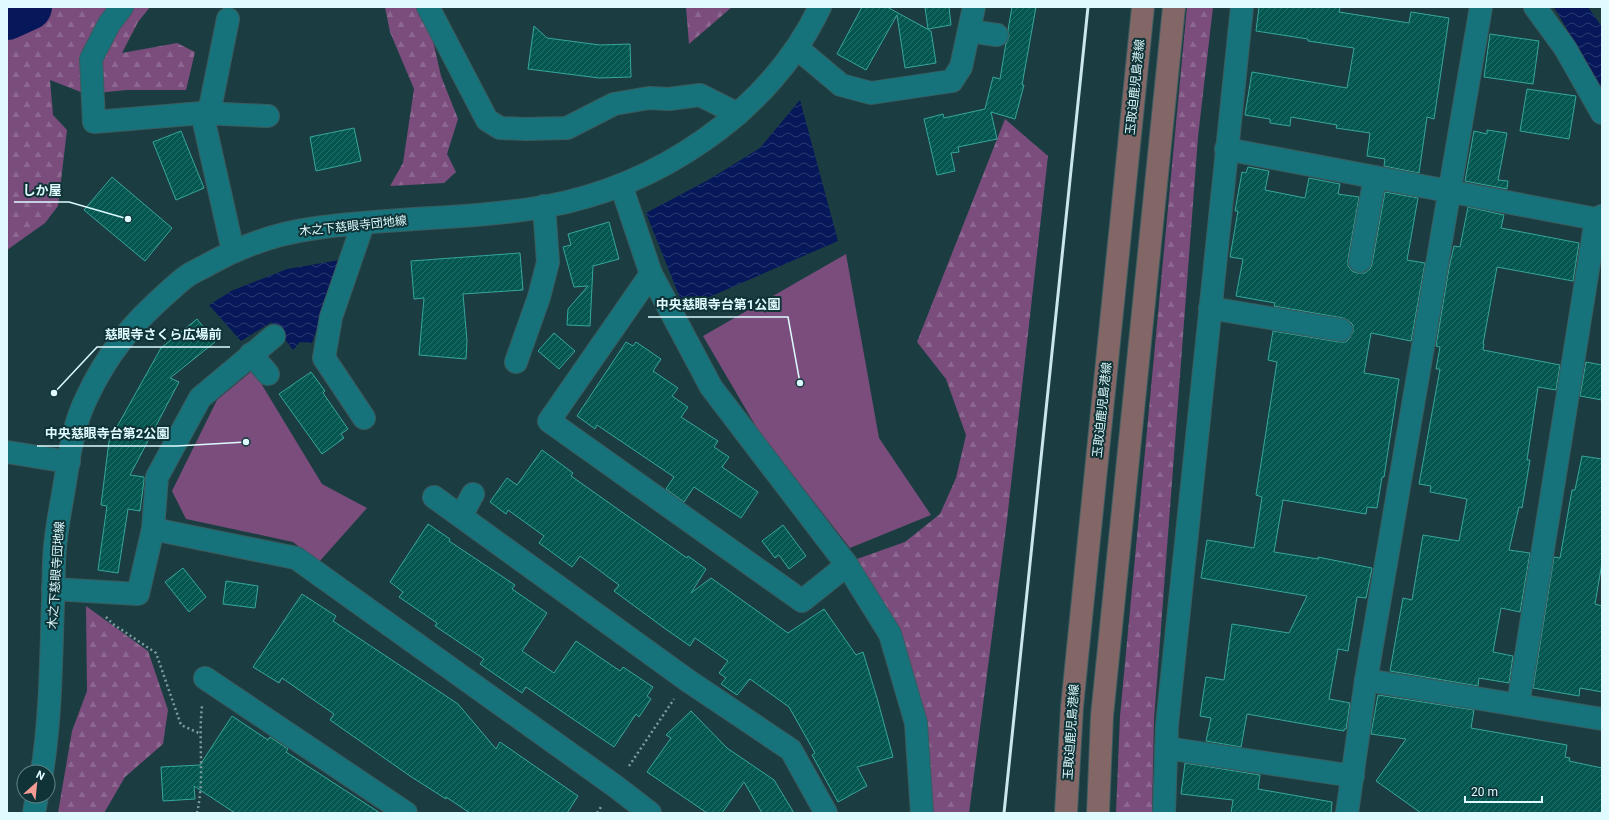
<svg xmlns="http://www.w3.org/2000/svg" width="1609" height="820" font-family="Roboto,'Noto Sans JP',sans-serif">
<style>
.green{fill:#7a4d7c}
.forest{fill:url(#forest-firs)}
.water{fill:url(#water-waves)}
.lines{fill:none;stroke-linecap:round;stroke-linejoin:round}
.river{stroke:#061859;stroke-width:46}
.building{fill:url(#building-hatch);stroke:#36a69b}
.minor-casing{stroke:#3a5c5f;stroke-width:24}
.major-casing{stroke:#3a5c5f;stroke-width:24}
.path{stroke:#7e9da1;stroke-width:2.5;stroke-dasharray:2 3;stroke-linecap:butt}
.minor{stroke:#16727b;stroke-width:22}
.major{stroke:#836767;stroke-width:22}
.rail{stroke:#cae7eb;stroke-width:3}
.labels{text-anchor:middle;stroke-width:4;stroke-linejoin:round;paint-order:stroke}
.street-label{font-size:12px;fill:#dffbff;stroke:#0f3336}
.leader{fill:none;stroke:#dffbff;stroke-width:1.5}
.callout-dot{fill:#dffbff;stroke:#0f3336;stroke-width:1.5}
.callout-label{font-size:13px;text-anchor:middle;font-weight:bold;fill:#dffbff;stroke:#0f3336;stroke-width:4;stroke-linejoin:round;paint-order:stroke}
</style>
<defs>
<pattern id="forest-firs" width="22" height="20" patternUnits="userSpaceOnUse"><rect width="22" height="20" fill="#7a4d7c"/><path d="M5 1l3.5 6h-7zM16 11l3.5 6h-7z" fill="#8c6890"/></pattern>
<pattern id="water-waves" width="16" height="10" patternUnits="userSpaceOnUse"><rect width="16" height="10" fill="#061859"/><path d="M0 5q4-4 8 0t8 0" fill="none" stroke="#2a3a72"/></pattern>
<pattern id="building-hatch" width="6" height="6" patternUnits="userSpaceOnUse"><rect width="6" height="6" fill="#045750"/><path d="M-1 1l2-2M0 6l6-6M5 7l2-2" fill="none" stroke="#28706a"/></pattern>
</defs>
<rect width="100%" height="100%" fill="#1b3d41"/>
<g class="green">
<polygon points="846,254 879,438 931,515 850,548 758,430 703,336"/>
<polygon points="253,370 322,484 367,508 319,562 293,542 186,519 172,491 217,400"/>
</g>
<g class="forest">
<polygon points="7,7 150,7 138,22 122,53 177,43 195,52 186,90 127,90 86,94 50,80 53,115 67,130 58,206 45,223 7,250"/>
<polygon points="385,7 422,7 427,14 441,76 458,119 447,154 456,172 444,183 390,186 403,163 414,89 390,32"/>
<polygon points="686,7 732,7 689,44"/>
<polygon points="1187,7 1213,7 1198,137 1154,720 1152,813 1116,813 1120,716"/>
<polygon points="1005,119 1048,156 1007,520 969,813 929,813 927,729 907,652 854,560 905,542 940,514 956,478 966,435 946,379 917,342"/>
<polygon points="86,606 148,651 168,710 163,744 125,777 104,813 58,813 72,731 87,691"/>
</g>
<g class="water">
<polygon points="1554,7 1588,7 1602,27 1602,88"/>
<polygon points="800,100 838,241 684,308 646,213 710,179 760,148"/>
<polygon points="340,260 312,343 300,342 293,350 272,322 241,341 209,305 231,291 287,269"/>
</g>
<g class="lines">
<polyline class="river" points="7,17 29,7"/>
</g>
<g class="building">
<polygon points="862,7 887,7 931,31 936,63 905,68 897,15 866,70 837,54"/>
<polygon points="925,7 949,7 951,25 928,29"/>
<polygon points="1012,7 1036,7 1022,85 1024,85 1015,119 991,112 997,139 958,147 959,152 951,153 955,171 937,175 924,119 943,114 944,118 985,109 993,77 1000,79 1006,43 1009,37 1008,30"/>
<polygon points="1259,7 1340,7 1339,12 1409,23 1411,12 1449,18 1434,119 1427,117 1419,173 1384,166 1385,159 1367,156 1370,133 1336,128 1337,125 1291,117 1290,126 1270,123 1270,119 1245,115 1252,72 1347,88 1354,48 1308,41 1308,39 1256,31"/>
<polygon points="534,26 547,38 600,45 630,44 631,77 599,78 528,69"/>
<polygon points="1490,34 1539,41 1533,84 1484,77"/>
<polygon points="1527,89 1576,96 1569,139 1520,131"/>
<polygon points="354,128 361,161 316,171 310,137"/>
<polygon points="1487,130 1507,133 1498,180 1508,181 1507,189 1465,181 1474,131 1487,134"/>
<polygon points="181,131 204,188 176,200 153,142"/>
<polygon points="1248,167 1269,171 1265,190 1305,198 1309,178 1340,184 1338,194 1359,197 1348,259 1348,266 1352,271 1357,273 1365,273 1370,269 1372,264 1385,192 1418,198 1407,260 1425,263 1411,341 1371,333 1364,373 1399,379 1384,477 1382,477 1377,508 1367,507 1366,514 1283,500 1274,552 1318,559 1318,557 1372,568 1366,598 1357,597 1348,651 1338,649 1329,699 1350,703 1346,729 1344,729 1344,731 1247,714 1241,747 1206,741 1211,718 1200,716 1206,677 1224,680 1232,624 1289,633 1307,596 1201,578 1207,540 1254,548 1262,497 1256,495 1277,362 1268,360 1273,331 1339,342 1346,342 1350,338 1353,332 1353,325 1349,321 1343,318 1274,306 1275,303 1236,296 1243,259 1230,257 1238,211 1235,211 1242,172 1246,173"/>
<polygon points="112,177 172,228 145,261 84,210"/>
<polygon points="1468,207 1504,215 1501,228 1579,243 1573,281 1497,267 1483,344 1484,344 1483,350 1560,365 1556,390 1538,387 1527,460 1530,460 1522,508 1519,507 1509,550 1530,553 1520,612 1501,608 1493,652 1513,656 1509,683 1479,678 1478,686 1390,671 1403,598 1412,600 1423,535 1459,541 1467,499 1430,492 1431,486 1419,484 1440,369 1436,369 1440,347 1436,346 1449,268 1454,246 1460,247"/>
<polygon points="609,222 619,259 593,266 590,326 567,325 568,309 588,286 574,287 563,247 571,245 568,234"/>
<polygon points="520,253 523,290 463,294 467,341 466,359 419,355 424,298 414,299 411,261"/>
<polygon points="197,319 215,342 170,378 179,382 130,475 144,477 144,480 140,511 128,509 118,573 98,570 107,506 101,505 109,441 161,348"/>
<polygon points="554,333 575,351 559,369 538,351"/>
<polygon points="626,342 633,346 636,342 661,359 653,371 678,388 672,396 688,407 681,417 718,441 714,447 729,457 722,467 758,492 741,518 694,487 684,502 666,489 674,477 597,425 595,429 577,416"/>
<polygon points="1586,362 1602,365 1602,400 1580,396"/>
<polygon points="311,372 325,391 323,393 348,429 341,434 344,438 322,454 279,394"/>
<polygon points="542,450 573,473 571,476 687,558 688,556 706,569 691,593 711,578 788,633 824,609 856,655 863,652 877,698 893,757 857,767 867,786 838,802 812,755 815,753 789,707 750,679 737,695 721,684 726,678 719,673 728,661 695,638 690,646 667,630 614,591 619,585 580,556 572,567 539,543 544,536 508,510 506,514 490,502 507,478 517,485"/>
<polygon points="1582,456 1602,459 1602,563 1595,604 1602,606 1602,692 1580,688 1579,696 1533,688 1554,557 1560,558 1572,490 1575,490"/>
<polygon points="428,524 450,539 449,541 515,585 512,589 547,613 522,651 554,673 576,641 620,671 623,667 653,687 647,696 651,699 639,717 636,714 614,747 526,687 522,693 480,664 484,659 435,626 437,623 399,597 403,592 390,582"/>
<polygon points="783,525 806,556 789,569 779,555 775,558 762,541"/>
<polygon points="183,568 206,597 189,612 165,582"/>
<polygon points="226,581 258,586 255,608 223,604"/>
<polygon points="302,594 336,616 333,621 458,704 496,749 500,742 578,796 567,813 470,813 446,797 446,799 410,776 330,720 334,714 282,678 279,683 253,667"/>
<polygon points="1378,695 1474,710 1471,728 1567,745 1565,757 1570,758 1569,761 1602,768 1602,813 1421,813 1376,781 1406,739 1371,734"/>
<polygon points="691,711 727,748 774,780 794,813 762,813 744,782 722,813 707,813 647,772 671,738 666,735"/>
<polygon points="232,716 268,740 270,737 288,749 286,752 380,813 235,813 194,786 195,799 163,801 161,767 200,765"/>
<polygon points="1185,763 1260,775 1258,789 1332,802 1331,813 1231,813 1233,800 1181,794"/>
</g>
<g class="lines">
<defs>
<g id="minor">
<polyline points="122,7 109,24 91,59 94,122 202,113"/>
<polyline points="428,7 487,120 500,128 526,129 567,128 614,104 649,98 669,99 700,95 738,114"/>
<polyline points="1535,7 1565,48 1602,113"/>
<polyline points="969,31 997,35"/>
<polyline points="797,48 841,85 871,93 952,81 961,67 974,7"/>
<polyline points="209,113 228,19"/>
<polyline points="1226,149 1596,219 1602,216"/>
<polyline points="621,185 651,274 711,387 847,565 890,634 916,723 922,813"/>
<polyline points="363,224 331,317 324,358 364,418"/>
<polyline points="233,251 202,113 268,116"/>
<polyline points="1360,261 1375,177"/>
<polyline points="651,274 549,421 802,601 847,565"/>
<polyline points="1210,308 1341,330"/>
<polyline points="251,354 268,374"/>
<polyline points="516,362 539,297 548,262 544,206"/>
<polyline points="7,452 69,462"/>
<polyline points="434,497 687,680 791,750 826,813"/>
<polyline points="461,516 473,494"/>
<polyline points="153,529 296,558 615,786 650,813"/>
<polyline points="53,589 138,594 153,529 157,477 200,398 274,336"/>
<polyline points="205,678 406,813"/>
<polyline points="1366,680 1602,719"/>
<polyline points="1518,705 1596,219"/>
<polyline points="1166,748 1353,776"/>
<path d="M42,772C51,716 51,658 53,602C54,581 53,559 56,538C58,520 62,501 65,482C70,452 73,425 87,397C107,354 132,324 167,293C174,287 180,281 187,276C193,272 202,268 209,264C240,247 274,234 310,229C387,217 466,220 543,207C657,187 769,113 820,7"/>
<polyline points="34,813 37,796"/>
<polyline points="1164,813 1167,725 1242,7"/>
<polyline points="1347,813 1366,680 1481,7"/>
</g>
<g id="major">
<polyline points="1066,813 1072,707 1143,7"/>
<polyline points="1098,813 1102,716 1174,7"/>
</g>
</defs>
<use href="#minor" class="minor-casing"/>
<use href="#major" class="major-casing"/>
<g class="path">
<polyline points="106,617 113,624 156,653 181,725 201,734"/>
<polyline points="629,766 674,699"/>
<path d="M197,813C205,778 198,741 202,706"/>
<polyline points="597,813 601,807"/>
</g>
<use href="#minor" class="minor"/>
<use href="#major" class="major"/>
<polyline class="rail" points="1004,813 1088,7"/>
</g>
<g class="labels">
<g class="street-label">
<text transform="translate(1135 87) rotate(-84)" y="4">玉取迫鹿児島港線</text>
<text transform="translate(353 226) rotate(-6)" y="4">木之下慈眼寺団地線</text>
<text transform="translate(1102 410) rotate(-84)" y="4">玉取迫鹿児島港線</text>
<text transform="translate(56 575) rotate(-86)" y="4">木之下慈眼寺団地線</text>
<text transform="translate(1071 732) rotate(-86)" y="4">玉取迫鹿児島港線</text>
</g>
</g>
<path class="leader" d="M128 219L69 202H14M800 383L788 317H648M54 393L97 347H230M246 442L177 446H37"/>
<g class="callout-dot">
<circle cx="128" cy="219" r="4"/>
<circle cx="800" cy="383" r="4"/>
<circle cx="54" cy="393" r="4"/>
<circle cx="246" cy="442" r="4"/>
</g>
<g class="callout-label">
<text x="42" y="195">しか屋</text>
<text x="718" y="309">中央慈眼寺台第1公園</text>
<text x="163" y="339">慈眼寺さくら広場前</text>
<text x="107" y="438">中央慈眼寺台第2公園</text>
</g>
<rect width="1609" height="820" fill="none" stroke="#dffbff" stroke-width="16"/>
<g transform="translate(36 784) rotate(27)"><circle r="19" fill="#0f3336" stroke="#628386"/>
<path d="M0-3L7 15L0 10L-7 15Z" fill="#f59c94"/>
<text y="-6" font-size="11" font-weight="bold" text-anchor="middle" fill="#dffbff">N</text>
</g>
<path d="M1465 796v6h77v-6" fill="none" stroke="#dffbff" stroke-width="2"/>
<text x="1471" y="796" font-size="12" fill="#dffbff" stroke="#0f3336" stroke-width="3" paint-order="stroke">20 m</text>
</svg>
